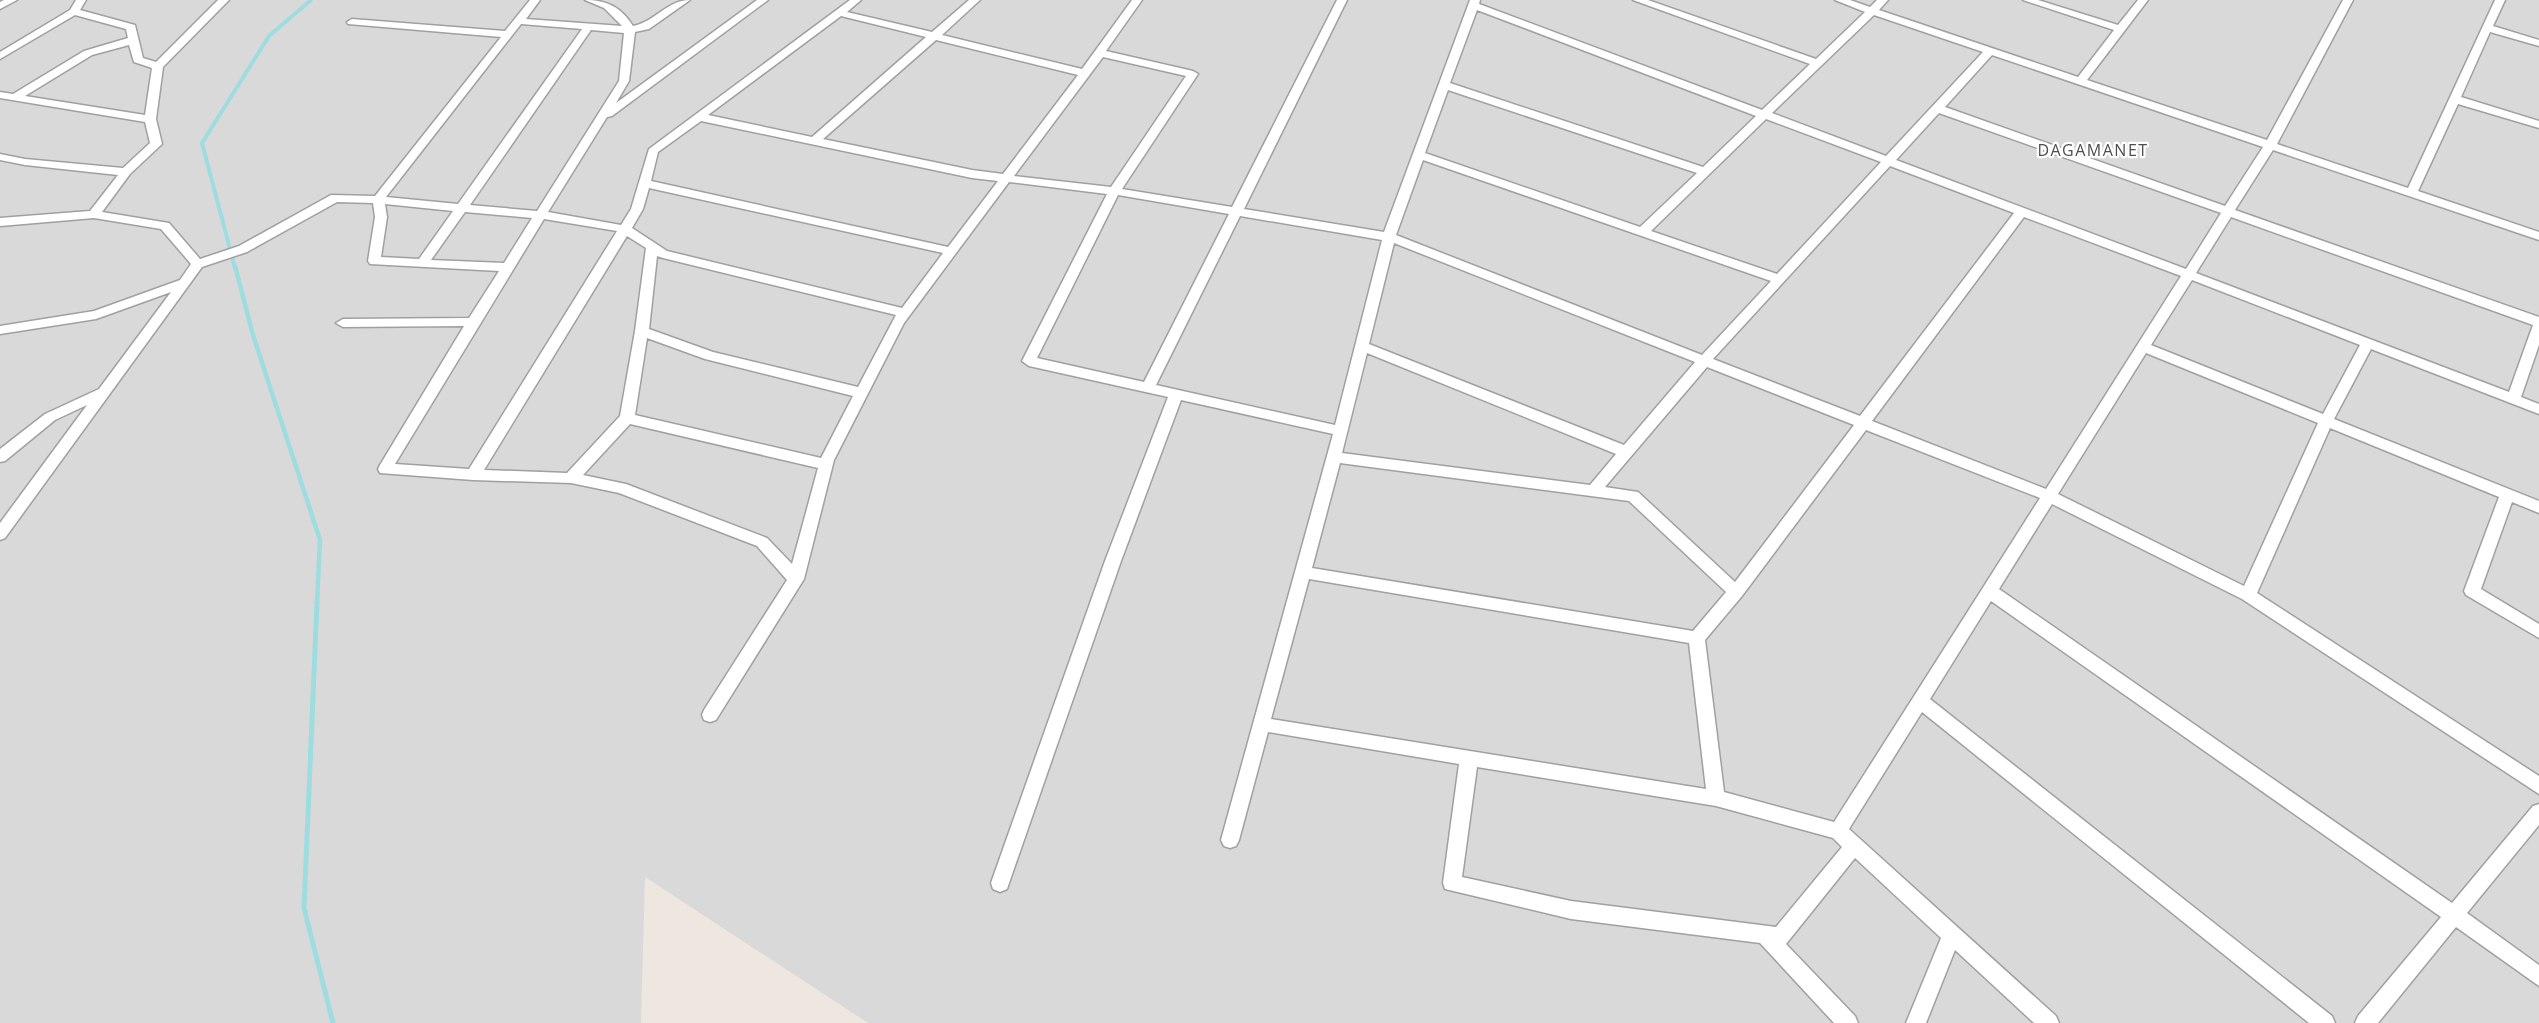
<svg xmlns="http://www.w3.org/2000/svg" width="2539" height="1023" font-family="'Open Sans',sans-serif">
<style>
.residential{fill:#dad9d9}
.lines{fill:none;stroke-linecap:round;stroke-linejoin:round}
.stream-far2{stroke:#9ddddf;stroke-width:4}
.stream-far1{stroke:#9ddddf;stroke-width:4.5}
.stream{stroke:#9ddddf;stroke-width:5}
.minor-casing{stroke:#a0a0a0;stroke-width:3}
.minor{fill:#fff;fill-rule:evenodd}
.labels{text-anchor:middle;stroke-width:4.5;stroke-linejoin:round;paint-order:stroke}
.far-quarter-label{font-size:16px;letter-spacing:1.5px;fill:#4f4f4f;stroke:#fff}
</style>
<rect width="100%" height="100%" fill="#eee7e0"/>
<polygon class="residential" points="0,0 2539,0 2539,1023 868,1023 645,877 641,1023 0,1023"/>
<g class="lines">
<polyline class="stream-far2" points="235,268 202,143 269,36 311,0"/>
<polyline class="stream-far1" points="235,266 253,335 320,540 317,603"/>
<polyline class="stream" points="317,602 304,908 333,1023"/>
<defs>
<g id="minor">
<polygon points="4,0 17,0 0,9 0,2"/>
<path d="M76,0H86L80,10L135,25L143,58L156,62L218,0H229L163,67L156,119L162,144L130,174L102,212L169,223L200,259L239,246L331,195L375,196L501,37L348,24L347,22L352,19L505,31L530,0H540L526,19L622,26L604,8L585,0C607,0 621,7 633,26C655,22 667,0 690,0L649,29L635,32L629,81L616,103L757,0H768L612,116L607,117L548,212L621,225L631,209L649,149L850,0H861L847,12L932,32L969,0H980L942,35L1082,69L1132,0H1142L1106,51L1193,71L1198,74L1122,189L1232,207L1337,0H1347L1244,209L1384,232L1470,0H1480L1479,4L1762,110L1810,64L1633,0H1648L1816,59L1865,12L1835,0H1850L1870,7L1877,0H1888L1879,10L2078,77L2114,30L2023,0H2038L2118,25L2138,0H2148L2087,80L2267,140L2343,0H2353L2277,144L2408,188L2495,0H2505L2493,26L2539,40V46L2490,32L2461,97L2539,121V128L2458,104L2418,191L2539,232V240L2273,150L2235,210L2539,317V345L2521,397L2539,404V414L2371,349L2334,419L2539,501V513L2512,502L2481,589L2539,624V638L2466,595L2464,591L2499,497L2330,428L2257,593L2539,776V794L2242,599L2052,504L1999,589L2452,903L2533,806L2539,804V825L2467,913L2539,965V986L2456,927L2378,1023H2355L2358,1016L2441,917L1991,601L1930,699L2332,1016L2335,1023H2309L1922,712L1849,829L2056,1016L2059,1023H2034L1955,950L1926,1023H1906L1941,938L1855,858L1786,944L1855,1016L1858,1023H1834L1760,943L1571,919L1445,889L1443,883L1459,764L1268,732L1239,840L1236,846L1230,848L1224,846L1221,840L1333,434L1181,400L1121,561L1009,883L1007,889L1000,892L993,889L991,883L1105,561L1168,397L1029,366L1022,361L1107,194L1009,182L904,323L834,460L804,579L716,720L710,722L704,720L702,715L704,710L787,580L757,546L619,493L571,483L473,480L380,473L378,469L380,465L464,326L343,327L336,323L343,319L469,318L499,271L370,264L368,261L375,217L373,203L337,202L247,252L202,267L5,538L0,540V523L87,405L55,420L5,461L0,462V449L45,414L99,389L171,292L96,319L0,334V326L94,311L180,280L191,264L161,229L94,218L0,226V218L90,211L118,175L25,165L0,160V154L25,159L123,168L150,143L145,122L0,98V92L13,94L84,51L128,38L126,29L75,15L0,59V52L70,10ZM1477,10L1756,116L1703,167L1450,83ZM1874,15L1983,52L1886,156L1772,113ZM841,16L926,37L812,137L708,115ZM521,24L582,29L458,204L386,197ZM591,30L624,33L619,81L537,211L470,205ZM936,40L1078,75L1003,174L972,170L823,139ZM129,45L134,62L152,68L145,115L25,96L92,55ZM1992,55L2263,147L2225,206L1945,107ZM1103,57L1186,76L1111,187L1014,176ZM1448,90L1697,173L1640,227L1425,153ZM1939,113L2221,213L2186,269L1896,160ZM1766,119L1881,162L1777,274L1651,231ZM701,121L972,178L998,181L948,247L651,181L658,152ZM1423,160L1771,281L1702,355L1396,235ZM1890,166L2014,213L1860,416L1713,359ZM649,188L943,253L902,308L667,251L632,228L643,209ZM1118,195L1229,214L1144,382L1037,358ZM385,204L453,211L419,259L381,257L387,217ZM465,212L532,218L504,263L431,260ZM1240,216L1382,240L1335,425L1156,385ZM2024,217L2181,276L2046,489L1872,421ZM2231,217L2533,325L2509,392L2196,273ZM544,219L617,231L469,469L395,464ZM627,236L646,248L635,331L620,416L567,473L484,470ZM1394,243L1695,362L1624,445L1369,344ZM657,256L663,258L896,315L858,387L713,352L649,329ZM2192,280L2360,345L2323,414L2151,345ZM647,338L705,359L853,396L821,458L635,415ZM1367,353L1616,454L1590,485L1342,453ZM2146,353L2318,423L2244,586L2058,494ZM1707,367L1854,425L1735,582L1638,492L1605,487ZM630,424L818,468L792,564L767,538L626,484L583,475ZM1866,430L2040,498L1834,822L1724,792L1705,640L1742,596ZM1340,463L1629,501L1726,592L1693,631L1312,568ZM1309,579L1689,643L1706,789L1271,719ZM1477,767L1716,806L1833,838L1842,847L1776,927L1571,901L1462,877Z"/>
</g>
</defs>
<use href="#minor" class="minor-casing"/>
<use href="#minor" class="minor"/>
</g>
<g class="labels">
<g class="far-quarter-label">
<text x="2093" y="156">DAGAMANET</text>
</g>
</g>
</svg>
